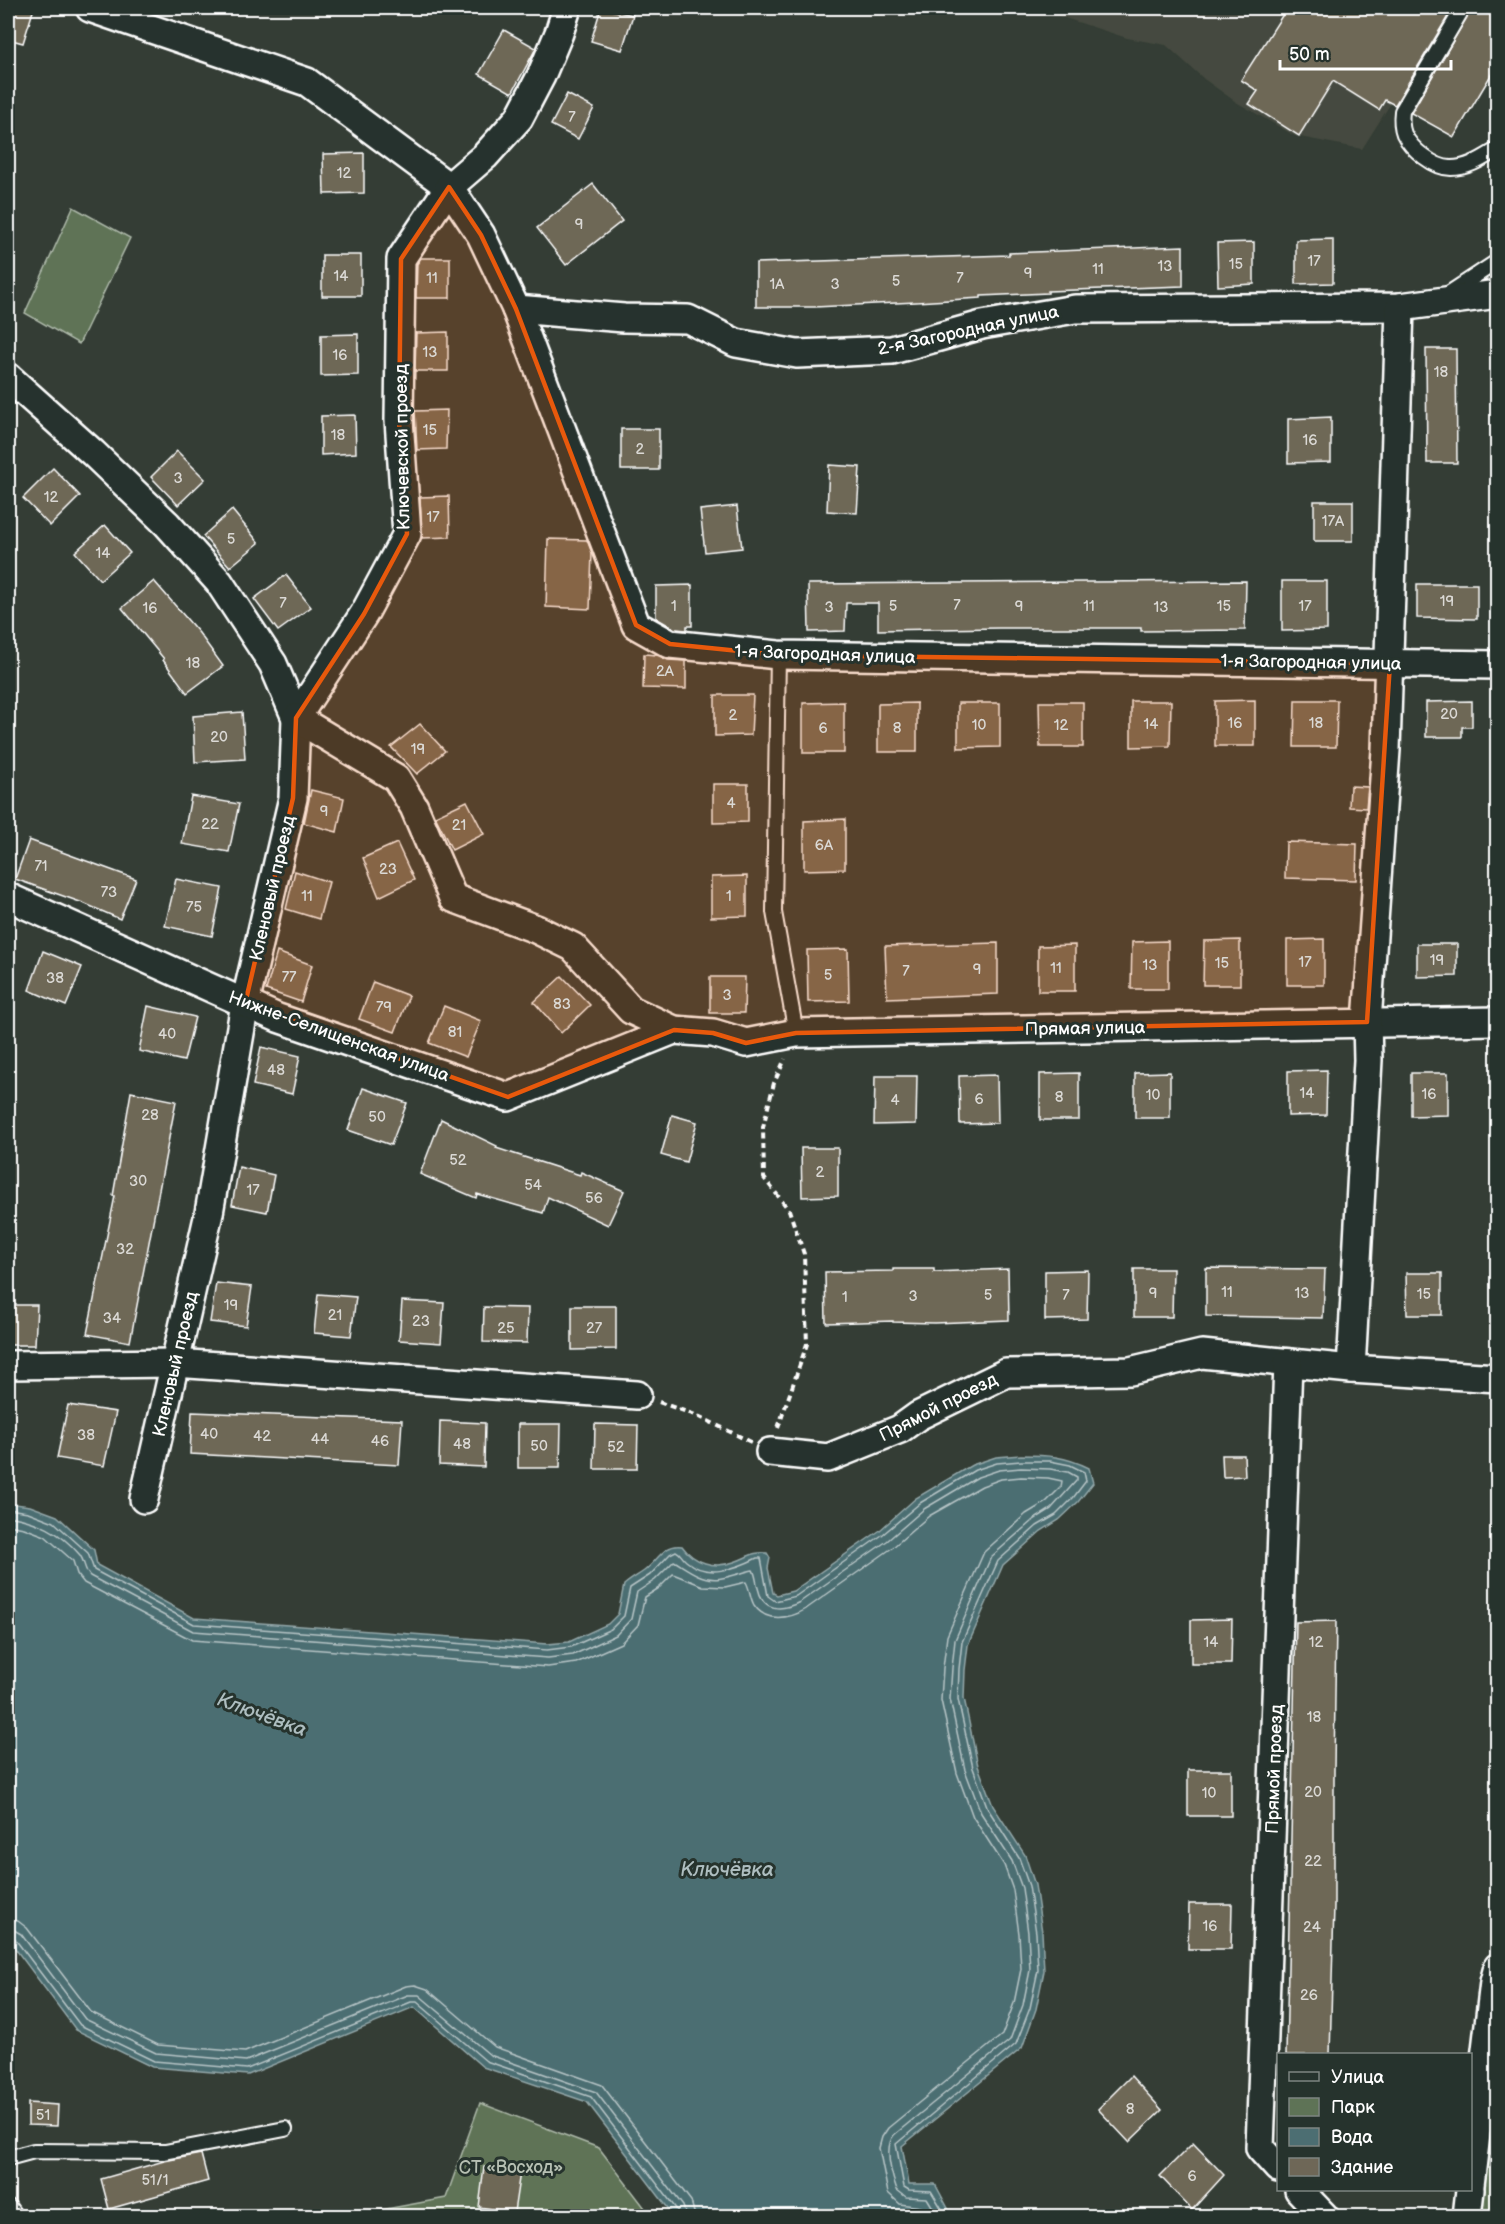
<svg xmlns="http://www.w3.org/2000/svg" width="1505" height="2224" font-family="'Balsamiq Sans',sans-serif">
<style>
.built{fill:#454a3f}
.green{fill:#5e7356;stroke:#aeb9aa;stroke-width:1.5}
.water{fill:#4c6e72;stroke:#94a8aa;stroke-width:1.5}
.lines{fill:none;stroke-linecap:round;stroke-linejoin:round}
.shore{stroke:#b7c5c7;stroke-width:1.5}
.building{fill:#6e6757;stroke:#fff;stroke-width:1.5}
.service-casing{stroke:#fff;stroke-width:18}
.minor-casing{stroke:#fff;stroke-width:32}
.path{stroke:#fff;stroke-width:4;stroke-dasharray:6 4.5;stroke-linecap:butt}
.service{stroke:#26332d;stroke-width:14}
.minor{stroke:#26332d;stroke-width:27}
.marked{fill:#e8590c;fill-opacity:0.2;stroke:#e8590c;stroke-width:4.5;stroke-linejoin:round}
.labels{text-anchor:middle;stroke-width:6;stroke-linejoin:round;paint-order:stroke}
.number-label{font-size:15px;fill:#dbd9d5}
.street-label{font-size:18px;fill:#fff;stroke:#26332d}
.park-label{font-size:18px;fill:#b7c0b3;stroke:#26332d}
.water-label{font-size:20px;font-style:italic;fill:#aebec0;stroke:#26332d}
</style>
<rect width="100%" height="100%" fill="#343d35"/>
<filter id="ink" filterUnits="userSpaceOnUse"><feTurbulence type="fractalNoise" baseFrequency=".0167" numOctaves="2"/><feDisplacementMap in="SourceGraphic" scale="12" xChannelSelector="R" yChannelSelector="G"/><feConvolveMatrix kernelMatrix="1 2 1 2 8 2 1 2 1" color-interpolation-filters="sRGB"/></filter>
<g filter="url(#ink)">
<polygon class="built" points="1034,8 1451,8 1362,149 1295,136 1236,102 1204,79 1166,45 1127,38"/>
<g class="green">
<polygon points="73,207 130,238 79,344 25,313"/>
<polygon points="1497,2023 1497,2216 1476,2216"/>
<polygon points="480,2103 599,2148 651,2216 348,2216 446,2198"/>
</g>
<path class="water" d="M1021,1455C1047,1455 1065,1456 1089,1468L1093,1483L1078,1502L1059,1520L1041,1531L1003,1565L968,1645L965,1670L964,1698L978,1766L993,1806L1025,1855L1035,1885L1042,1932L1044,1971L1036,2009L1022,2048L902,2146L909,2184H935L949,2210L990,2216H674L587,2102L483,2067L414,2007L248,2075L152,2067L76,2030L8,1939V1503L30,1506L57,1516L94,1550L97,1565L194,1618L547,1644L569,1642L608,1624L618,1614L624,1585C631,1579 637,1576 644,1571C657,1562 664,1543 682,1546C694,1563 714,1569 734,1562C747,1558 753,1551 767,1553L770,1558L768,1568L773,1593L777,1595L793,1591L879,1531L916,1498L972,1465L996,1457Z"/>
<g class="lines">
<g class="shore">
<path d="M8,1509L28,1512L54,1522L88,1553L94,1570L194,1624L547,1650L571,1647L611,1629L624,1616L630,1588L650,1575L670,1554L676,1551C681,1553 681,1557 686,1561C707,1579 735,1569 757,1558H761L768,1596L775,1601L796,1596L882,1535L920,1503L975,1470L997,1463L1021,1461H1050L1070,1465L1084,1472L1086,1481L1073,1498L1056,1515L1037,1526L998,1561L962,1642L959,1669L958,1699L973,1768L988,1809L1019,1858L1029,1886L1036,1933L1038,1970L1030,2008L1016,2044L896,2144L904,2187L909,2190L931,2191L945,2214L953,2216"/>
<path d="M8,1516C37,1521 60,1531 80,1555C85,1562 84,1570 90,1576L193,1631L548,1658L573,1655L616,1635L631,1619L637,1592L655,1580L674,1561C681,1565 689,1571 698,1575C717,1584 735,1574 753,1570C756,1575 756,1582 758,1588C763,1612 782,1611 800,1602L887,1541L924,1509L978,1477L999,1470L1021,1468L1050,1469L1068,1472L1077,1477V1480L1051,1509L1032,1521L991,1557L955,1640L952,1668L950,1699L965,1770L981,1813L1012,1861L1022,1888L1028,1933L1030,1970L1023,2005L1010,2040L894,2135C883,2148 892,2176 897,2190L906,2197L927,2198L938,2216"/>
<path d="M8,1525L24,1528L45,1536L73,1561L77,1574L84,1583L192,1640L548,1667L576,1663L621,1643L638,1625L645,1597L659,1588L673,1574L703,1586L725,1587L746,1582C750,1589 750,1598 754,1605C766,1623 789,1619 806,1609L892,1548L929,1516L982,1486L1001,1479L1021,1477L1048,1478L1062,1481L1061,1487L1046,1502L1026,1514L984,1552L947,1636L943,1668L941,1700L957,1773L973,1817L1004,1865L1013,1890L1019,1934L1021,1969L1014,2003L1002,2035L888,2128L882,2137L879,2148L888,2193L900,2204L921,2207L927,2216"/>
<polyline points="8,1920 18,1921 27,1928 91,2012 158,2045 245,2052 406,1986 415,1985 427,1989 495,2047 602,2085 691,2201 695,2216"/>
<polyline points="8,1929 14,1930 21,1934 85,2019 156,2053 246,2061 408,1995 419,1995 490,2055 596,2092 683,2206 686,2216"/>
<polyline points="8,1936 15,1939 80,2025 154,2061 247,2069 411,2002 417,2002 486,2061 591,2097 677,2210 678,2216"/>
</g>
</g>
<g class="building">
<polygon points="8,8 34,8 23,43 8,39"/>
<polygon points="601,8 633,15 622,50 591,41"/>
<polygon points="1287,8 1453,8 1395,105 1385,100 1379,110 1333,81 1299,136 1249,104 1258,91 1241,80"/>
<polygon points="1472,8 1497,8 1497,65 1454,137 1411,113"/>
<polygon points="504,30 536,48 512,93 479,74"/>
<polygon points="567,94 594,108 578,139 551,125"/>
<polygon points="364,153 364,193 324,194 323,154"/>
<polygon points="593,184 622,221 566,265 537,228"/>
<polygon points="1333,239 1333,283 1296,284 1296,240"/>
<polygon points="1254,242 1254,284 1218,286 1217,243"/>
<polygon points="1183,246 1183,286 1048,291 1048,293 981,296 981,298 916,302 815,307 756,307 756,263 1009,255 1009,253"/>
<rect x="322" y="255" width="39" height="41"/>
<polygon points="421,258 450,258 450,298 416,298 417,264"/>
<polygon points="448,332 448,371 415,371 416,333"/>
<polygon points="358,334 358,375 321,376 321,335"/>
<polygon points="1426,349 1456,349 1457,463 1427,463"/>
<polygon points="447,410 446,449 417,450 415,411"/>
<polygon points="355,415 356,453 321,455 321,416"/>
<polygon points="1331,417 1331,462 1288,463 1288,419"/>
<rect x="621" y="429" width="38" height="41"/>
<polygon points="177,451 205,479 178,505 151,477"/>
<polygon points="829,465 860,467 857,513 827,511"/>
<polygon points="53,468 80,496 50,526 23,498"/>
<polygon points="449,496 450,537 422,538 420,497"/>
<rect x="1314" y="501" width="39" height="40"/>
<polygon points="737,506 742,548 705,552 700,510"/>
<polygon points="232,510 259,543 230,567 203,536"/>
<polygon points="105,525 130,553 100,580 75,552"/>
<polygon points="548,539 587,540 592,553 590,609 546,607"/>
<polygon points="286,575 311,607 278,631 254,599"/>
<polygon points="154,581 199,633 223,666 187,693 163,660 164,659 122,608"/>
<polygon points="1246,581 1245,630 1141,631 1141,628 999,628 878,630 878,603 846,603 845,631 809,632 808,584"/>
<polygon points="1282,581 1327,581 1327,630 1282,631"/>
<polygon points="1417,584 1477,584 1477,619 1417,618"/>
<polygon points="692,585 692,626 687,626 687,630 675,629 656,618 656,586"/>
<polygon points="644,654 657,655 668,660 686,661 686,689 643,688"/>
<polygon points="715,695 753,695 751,735 715,736"/>
<polygon points="1255,700 1255,746 1215,746 1215,701"/>
<polygon points="1295,700 1337,700 1336,747 1294,747"/>
<polygon points="1131,701 1171,701 1170,746 1131,747"/>
<polygon points="1472,701 1472,727 1462,727 1462,737 1426,737 1426,702"/>
<polygon points="844,702 844,753 803,753 803,703"/>
<polygon points="1039,702 1083,702 1083,747 1040,747"/>
<polygon points="917,703 917,752 878,752 878,704"/>
<polygon points="958,703 1000,703 1000,747 958,748"/>
<polygon points="242,712 245,759 195,762 193,716"/>
<polygon points="420,724 445,751 417,774 391,747"/>
<polygon points="713,784 748,784 748,822 713,823"/>
<polygon points="1350,786 1368,787 1366,808 1349,807"/>
<polygon points="311,790 344,798 337,832 304,823"/>
<polygon points="191,796 239,804 229,852 182,844"/>
<polygon points="467,801 484,834 452,850 435,816"/>
<polygon points="845,819 845,869 804,870 804,821"/>
<polygon points="29,840 136,879 120,919 83,903 15,879"/>
<polygon points="1286,842 1357,844 1356,880 1285,878"/>
<polygon points="397,843 414,880 379,897 363,858"/>
<polygon points="295,871 329,882 319,919 286,909"/>
<polygon points="747,876 747,916 711,917 711,877"/>
<polygon points="176,879 222,888 212,936 165,926"/>
<polygon points="1324,939 1324,985 1287,985 1287,940"/>
<polygon points="1240,940 1240,985 1203,985 1204,941"/>
<polygon points="1168,941 1168,989 1131,989 1132,942"/>
<polygon points="998,943 998,994 887,998 885,946"/>
<polygon points="1417,944 1457,944 1457,976 1417,977"/>
<polygon points="1075,945 1075,991 1038,991 1038,946"/>
<polygon points="848,949 849,1001 808,1002 807,950"/>
<polygon points="43,951 82,967 66,1006 29,990"/>
<polygon points="277,952 312,965 301,1002 266,990"/>
<polygon points="562,976 590,1005 561,1033 534,1002"/>
<polygon points="710,977 745,977 744,1013 710,1013"/>
<polygon points="373,982 409,996 395,1032 359,1019"/>
<polygon points="148,1006 195,1017 184,1061 139,1051"/>
<polygon points="444,1006 481,1021 466,1057 429,1043"/>
<polygon points="261,1047 300,1056 292,1094 253,1085"/>
<polygon points="1327,1070 1326,1115 1288,1116 1288,1071"/>
<polygon points="1170,1072 1170,1118 1135,1118 1135,1073"/>
<polygon points="1079,1073 1079,1120 1040,1120 1040,1074"/>
<polygon points="1411,1073 1448,1073 1448,1115 1411,1116"/>
<polygon points="997,1075 998,1123 960,1124 959,1076"/>
<polygon points="875,1076 917,1076 916,1124 874,1125"/>
<polygon points="363,1088 407,1103 391,1145 348,1130"/>
<polygon points="131,1092 176,1101 130,1342 87,1334 115,1196 113,1196"/>
<polygon points="672,1115 697,1122 686,1162 661,1155"/>
<polygon points="441,1119 497,1146 496,1148 580,1175 581,1172 624,1191 608,1225 548,1197 543,1213 477,1194 476,1198 420,1174"/>
<polygon points="801,1148 838,1148 838,1196 802,1197"/>
<polygon points="239,1167 274,1175 267,1212 232,1205"/>
<polygon points="1206,1268 1325,1269 1323,1318 1206,1316"/>
<polygon points="893,1269 934,1269 934,1272 1008,1269 1009,1320 934,1323 893,1322 893,1321 826,1323 825,1272 893,1271"/>
<polygon points="1134,1269 1173,1269 1172,1317 1134,1317"/>
<polygon points="1088,1270 1087,1319 1045,1320 1045,1271"/>
<polygon points="1406,1273 1442,1273 1442,1315 1407,1315"/>
<polygon points="216,1283 252,1287 246,1326 210,1322"/>
<polygon points="318,1294 356,1297 351,1336 314,1333"/>
<polygon points="402,1301 444,1303 441,1343 399,1340"/>
<polygon points="8,1305 37,1305 35,1345 8,1345"/>
<polygon points="572,1306 616,1306 616,1349 572,1350"/>
<polygon points="484,1307 528,1308 527,1343 483,1342"/>
<polygon points="68,1405 116,1412 104,1466 57,1458"/>
<polygon points="192,1412 402,1420 399,1465 190,1454"/>
<polygon points="440,1421 485,1423 484,1467 439,1465"/>
<polygon points="518,1424 561,1424 560,1468 518,1468"/>
<polygon points="595,1424 638,1425 637,1469 594,1469"/>
<polygon points="1222,1455 1244,1455 1245,1476 1223,1477"/>
<polygon points="1232,1619 1231,1664 1191,1664 1191,1620"/>
<polygon points="1336,1621 1334,1770 1334,1905 1330,2055 1286,2055 1296,1622"/>
<rect x="1188" y="1770" width="43" height="46"/>
<polygon points="1189,1904 1232,1904 1231,1949 1188,1949"/>
<polygon points="1131,2076 1162,2110 1129,2142 1098,2109"/>
<polygon points="28,2103 58,2105 57,2126 28,2125"/>
<polygon points="1193,2143 1224,2175 1192,2210 1160,2176"/>
<polygon points="201,2154 208,2181 109,2209 101,2179 164,2161"/>
<polygon points="484,2167 520,2172 514,2212 479,2207"/>
</g>
<g class="lines">
<defs>
<g id="service">
<path d="M1463,8L1402,111C1401,119 1401,126 1404,134C1411,149 1434,168 1451,168C1469,168 1483,158 1498,149"/>
<polyline points="1448,294 1498,261"/>
<polyline points="778,655 774,912 796,1033"/>
<polyline points="8,2158 34,2151 165,2152 285,2129"/>
<polyline points="8,2206 15,2216"/>
</g>
<g id="minor">
<polyline points="90,8 307,82 449,187 401,259 399,420 407,534 364,614 296,718"/>
<polyline points="567,8 559,33 541,76 519,118 485,156 449,187 481,235 516,309 636,625 670,644 778,655 1498,665"/>
<polyline points="516,309 624,318 688,319 736,343 797,354 892,350 982,325 1075,309 1400,307 1498,294"/>
<polyline points="8,377 93,453 167,524 219,582 273,664 296,718 293,798 245,1004 209,1213 144,1499"/>
<polyline points="296,718 396,778 414,807 453,898 536,929 573,947 631,1010 674,1030 713,1033 746,1043 796,1033 1498,1021"/>
<polyline points="8,897 278,1018 508,1097 674,1030"/>
<polyline points="8,1365 175,1363 637,1395"/>
<polyline points="1351,1369 1368,1060 1367,1022 1386,750 1400,307"/>
<polyline points="770,1452 828,1458 900,1429 918,1416 1006,1373 1130,1371 1202,1354 1351,1369 1498,1378"/>
<polyline points="1278,2168 1260,2148 1288,1363"/>
<polyline points="1470,2185 1494,1982 1498,1967"/>
<polyline points="1299,2190 1324,2216"/>
<polyline points="1467,2216 1470,2190"/>
</g>
</defs>
<use href="#service" class="service-casing"/>
<use href="#minor" class="minor-casing"/>
<g class="path">
<polyline points="659,1402 698,1416 751,1442"/>
<polyline points="778,1428 807,1344 804,1254 789,1210 764,1178 763,1127 774,1083 785,1059"/>
</g>
<use href="#service" class="service"/>
<use href="#minor" class="minor"/>
</g>
</g>
<path class="marked" d="M449,187L481,235L516,309L636,625L670,644L778,655L1390,663L1367,1022L796,1033L746,1043L713,1033L674,1030L508,1097L245,1004L293,798L296,718L364,614L407,534L399,420L401,259Z"/>
<g class="labels">
<g class="number-label">
<text x="572" y="122">7</text>
<text x="344" y="178">12</text>
<text x="579" y="229">9</text>
<text x="1314" y="266">17</text>
<text x="1236" y="269">15</text>
<text x="1165" y="271">13</text>
<text x="1098" y="274">11</text>
<text x="1028" y="278">9</text>
<text x="341" y="281">14</text>
<text x="432" y="283">11</text>
<text x="960" y="283">7</text>
<text x="896" y="286">5</text>
<text x="777" y="289">1А</text>
<text x="835" y="289">3</text>
<text x="430" y="357">13</text>
<text x="340" y="360">16</text>
<text x="1441" y="377">18</text>
<text x="430" y="435">15</text>
<text x="338" y="440">18</text>
<text x="1310" y="445">16</text>
<text x="640" y="454">2</text>
<text x="178" y="483">3</text>
<text x="51" y="502">12</text>
<text x="433" y="522">17</text>
<text x="1333" y="526">17А</text>
<text x="231" y="544">5</text>
<text x="103" y="558">14</text>
<text x="1447" y="606">19</text>
<text x="283" y="608">7</text>
<text x="957" y="610">7</text>
<text x="674" y="611">1</text>
<text x="893" y="611">5</text>
<text x="1019" y="611">9</text>
<text x="1089" y="611">11</text>
<text x="1224" y="611">15</text>
<text x="1305" y="611">17</text>
<text x="829" y="612">3</text>
<text x="1161" y="612">13</text>
<text x="150" y="613">16</text>
<text x="193" y="668">18</text>
<text x="665" y="676">2А</text>
<text x="1449" y="719">20</text>
<text x="733" y="720">2</text>
<text x="1235" y="728">16</text>
<text x="1316" y="728">18</text>
<text x="1151" y="729">14</text>
<text x="979" y="730">10</text>
<text x="1061" y="730">12</text>
<text x="823" y="733">6</text>
<text x="897" y="733">8</text>
<text x="219" y="742">20</text>
<text x="418" y="754">19</text>
<text x="731" y="808">4</text>
<text x="324" y="816">9</text>
<text x="210" y="829">22</text>
<text x="459" y="830">21</text>
<text x="824" y="850">6А</text>
<text x="41" y="871">71</text>
<text x="388" y="874">23</text>
<text x="109" y="897">73</text>
<text x="307" y="901">11</text>
<text x="729" y="901">1</text>
<text x="194" y="912">75</text>
<text x="1437" y="965">19</text>
<text x="1305" y="967">17</text>
<text x="1222" y="968">15</text>
<text x="1150" y="970">13</text>
<text x="1056" y="973">11</text>
<text x="977" y="974">9</text>
<text x="906" y="976">7</text>
<text x="828" y="980">5</text>
<text x="289" y="982">77</text>
<text x="55" y="983">38</text>
<text x="727" y="1000">3</text>
<text x="562" y="1009">83</text>
<text x="384" y="1012">79</text>
<text x="455" y="1037">81</text>
<text x="167" y="1039">40</text>
<text x="276" y="1075">48</text>
<text x="1307" y="1098">14</text>
<text x="1429" y="1099">16</text>
<text x="1153" y="1100">10</text>
<text x="1059" y="1102">8</text>
<text x="979" y="1104">6</text>
<text x="895" y="1105">4</text>
<text x="150" y="1120">28</text>
<text x="377" y="1122">50</text>
<text x="458" y="1165">52</text>
<text x="820" y="1177">2</text>
<text x="138" y="1186">30</text>
<text x="533" y="1190">54</text>
<text x="253" y="1195">17</text>
<text x="594" y="1203">56</text>
<text x="125" y="1254">32</text>
<text x="1227" y="1297">11</text>
<text x="1153" y="1298">9</text>
<text x="1302" y="1298">13</text>
<text x="1424" y="1299">15</text>
<text x="988" y="1300">5</text>
<text x="1066" y="1300">7</text>
<text x="913" y="1301">3</text>
<text x="845" y="1302">1</text>
<text x="231" y="1310">19</text>
<text x="335" y="1320">21</text>
<text x="112" y="1323">34</text>
<text x="421" y="1326">23</text>
<text x="506" y="1333">25</text>
<text x="594" y="1333">27</text>
<text x="209" y="1439">40</text>
<text x="86" y="1440">38</text>
<text x="262" y="1441">42</text>
<text x="320" y="1444">44</text>
<text x="380" y="1446">46</text>
<text x="462" y="1449">48</text>
<text x="539" y="1451">50</text>
<text x="616" y="1452">52</text>
<text x="1211" y="1647">14</text>
<text x="1316" y="1647">12</text>
<text x="1314" y="1722">18</text>
<text x="1313" y="1797">20</text>
<text x="1209" y="1798">10</text>
<text x="1313" y="1866">22</text>
<text x="1210" y="1931">16</text>
<text x="1312" y="1932">24</text>
<text x="1309" y="2000">26</text>
<text x="1130" y="2114">8</text>
<text x="43" y="2120">51</text>
<text x="1192" y="2181">6</text>
<text x="155" y="2185">51/1</text>
</g>
<g class="street-label">
<text transform="translate(968 330) rotate(-12)" y="6">2-я Загородная улица</text>
<text transform="translate(402 447) rotate(-91)" y="6">Ключевской проезд</text>
<text transform="translate(825 654) rotate(2)" y="6">1-я Загородная улица</text>
<text transform="translate(1311 662) rotate(1)" y="6">1-я Загородная улица</text>
<text transform="translate(272 888) rotate(-77)" y="6">Кленовый проезд</text>
<text transform="translate(1085 1028) rotate(-1)" y="6">Прямая улица</text>
<text transform="translate(339 1036) rotate(20)" y="6">Нижне-Селищенская улица</text>
<text transform="translate(175 1364) rotate(-77)" y="6">Кленовый проезд</text>
<text transform="translate(938 1407) rotate(-27)" y="6">Прямой проезд</text>
<text transform="translate(1274 1769) rotate(-88)" y="6">Прямой проезд</text>
</g>
<g class="park-label">
<text x="511" y="2173">СТ «Восход»</text>
</g>
<g class="water-label">
<text transform="translate(262 1714) rotate(20)" y="7">Ключёвка</text>
<text x="727" y="1876">Ключёвка</text>
</g>
</g>
<rect width="1505" height="2224" fill="none" stroke="#26332d" stroke-width="30"/>
<rect x="15" y="15" width="1475" height="2194" fill="none" stroke="#fff" stroke-width="2" filter="url(#ink)"/>
<rect x="1277" y="2053" width="195" height="138" fill="#26332d" stroke="#7d8581" stroke-width="1.5"/>
<rect x="1289" y="2072" width="30" height="9" fill="#26332d" stroke="#7d8581" stroke-width="1.5"/>
<text x="1331" y="2083" font-size="18" fill="#ffffff">Улица</text>
<rect x="1289" y="2098" width="30" height="18" fill="#5e7356" stroke="#7d8581" stroke-width="1.5"/>
<text x="1331" y="2113" font-size="18" fill="#ffffff">Парк</text>
<rect x="1289" y="2128" width="30" height="18" fill="#4c6e72" stroke="#7d8581" stroke-width="1.5"/>
<text x="1331" y="2143" font-size="18" fill="#ffffff">Вода</text>
<rect x="1289" y="2158" width="30" height="18" fill="#6e6757" stroke="#7d8581" stroke-width="1.5"/>
<text x="1331" y="2173" font-size="18" fill="#ffffff">Здание</text>
<path d="M1280 60v9h171v-9" fill="none" stroke="#ffffff" stroke-width="3"/>
<text x="1289" y="60" font-size="18" fill="#ffffff" stroke="#26332d" stroke-width="4.5" paint-order="stroke">50 m</text>
</svg>
